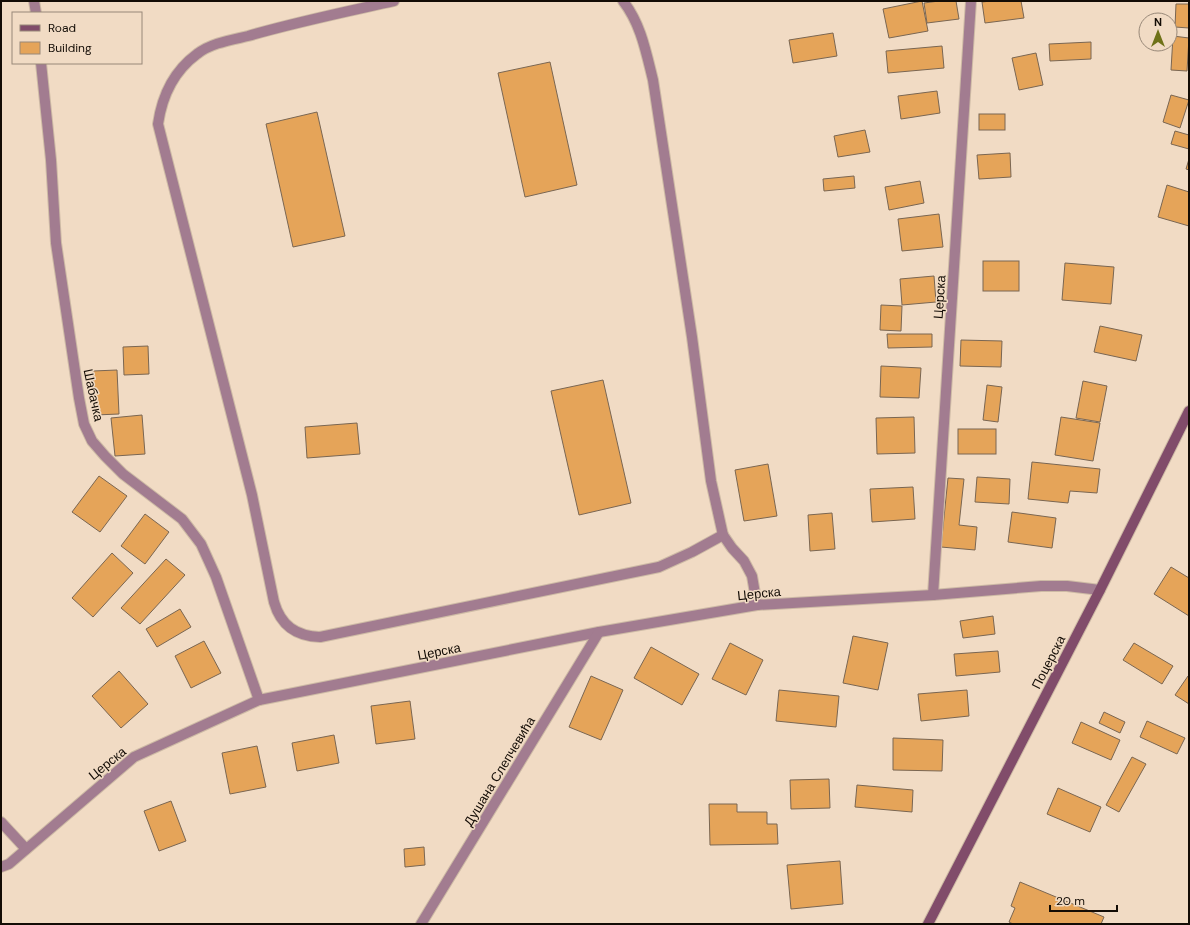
<svg xmlns="http://www.w3.org/2000/svg" width="1190" height="925" font-family="'DM Sans',sans-serif">
<style>
.building{fill:#e5a459;stroke:#7a6652}
.lines{fill:none;stroke-linecap:round;stroke-linejoin:round}
.lane-casing{stroke:#cdbaa5;stroke-width:12}
.street-casing{stroke:#cdbaa5;stroke-width:12}
.secondary-casing{stroke:#cdbaa5;stroke-width:12}
.lane{stroke:#a27c90;stroke-width:10}
.street{stroke:#a27c90;stroke-width:10}
.secondary{stroke:#814c6a;stroke-width:10}
.labels{text-anchor:middle;stroke-width:3;stroke-linejoin:round;paint-order:stroke}
.street-label{font-size:13px;fill:#130c05;stroke:#f1dbc4}
</style>
<rect width="100%" height="100%" fill="#f1dbc4"/>
<g class="building">
<polygon points="922,1 928,31 889,38 883,9"/>
<polygon points="939,1 956,1 959,19 927,23 924,3"/>
<polygon points="991,1 1021,1 1024,18 985,23 982,2"/>
<polygon points="1176,4 1189,4 1189,28 1175,27"/>
<polygon points="833,33 837,56 793,63 789,40"/>
<polygon points="1173,36 1189,38 1187,71 1171,70"/>
<polygon points="1091,42 1091,59 1050,61 1049,44"/>
<polygon points="942,46 944,68 888,73 886,51"/>
<polygon points="1036,53 1043,85 1019,90 1012,58"/>
<polygon points="550,62 577,185 525,197 498,73"/>
<polygon points="937,91 940,113 901,119 898,96"/>
<polygon points="1171,95 1189,100 1180,128 1163,122"/>
<polygon points="317,112 345,236 293,247 266,124"/>
<rect x="979" y="114" width="26" height="16"/>
<polygon points="865,130 870,152 838,157 834,136"/>
<polygon points="1175,131 1189,135 1189,149 1171,144"/>
<polygon points="1010,153 1011,177 979,179 977,155"/>
<polygon points="1189,159 1189,170 1186,169"/>
<polygon points="854,176 855,188 824,191 823,179"/>
<polygon points="920,181 924,203 889,210 885,187"/>
<polygon points="1167,185 1189,192 1189,226 1158,217"/>
<polygon points="939,214 943,247 902,251 898,219"/>
<rect x="983" y="261" width="36" height="30"/>
<polygon points="1065,263 1114,267 1111,304 1062,300"/>
<polygon points="934,276 936,302 902,305 900,279"/>
<polygon points="881,305 902,306 901,331 880,330"/>
<polygon points="1100,326 1142,335 1136,361 1094,352"/>
<polygon points="887,334 932,334 932,347 888,348"/>
<polygon points="961,340 1002,341 1001,367 960,366"/>
<polygon points="148,346 149,374 124,375 123,347"/>
<polygon points="881,366 921,368 919,398 880,397"/>
<polygon points="117,370 119,414 95,415 93,371"/>
<polygon points="603,380 631,503 579,515 551,391"/>
<polygon points="1083,381 1107,386 1100,422 1076,418"/>
<polygon points="987,385 1002,387 998,422 983,420"/>
<polygon points="142,415 145,454 115,456 111,418"/>
<polygon points="914,417 915,453 877,454 876,418"/>
<polygon points="1061,417 1100,423 1093,461 1055,455"/>
<polygon points="357,423 360,454 307,458 305,427"/>
<rect x="958" y="429" width="38" height="25"/>
<polygon points="1032,462 1100,469 1097,493 1070,491 1068,503 1028,499"/>
<polygon points="768,464 777,516 744,521 735,470"/>
<polygon points="99,476 127,496 100,532 72,512"/>
<polygon points="977,477 1010,479 1009,504 975,502"/>
<polygon points="948,478 964,479 959,525 977,527 975,550 941,547"/>
<polygon points="913,487 915,519 872,522 870,489"/>
<polygon points="1012,512 1056,518 1052,548 1008,542"/>
<polygon points="832,513 835,549 810,551 808,515"/>
<polygon points="145,514 169,532 145,564 121,546"/>
<polygon points="112,553 133,573 93,617 72,598"/>
<polygon points="166,559 185,575 140,624 121,608"/>
<polygon points="1171,567 1189,578 1189,616 1154,594"/>
<polygon points="180,609 191,627 157,647 146,629"/>
<polygon points="993,616 995,634 963,638 960,621"/>
<polygon points="853,636 888,643 878,690 843,683"/>
<polygon points="204,641 221,673 191,688 175,656"/>
<polygon points="730,643 763,660 746,695 712,679"/>
<polygon points="1134,643 1173,666 1162,684 1123,660"/>
<polygon points="651,647 699,674 682,705 634,678"/>
<polygon points="998,651 1000,672 956,676 954,654"/>
<polygon points="119,671 148,704 121,728 92,696"/>
<polygon points="591,676 623,690 601,740 569,727"/>
<polygon points="1188,676 1189,676 1189,704 1175,695"/>
<polygon points="779,690 839,696 836,727 776,721"/>
<polygon points="967,690 969,716 921,721 918,694"/>
<polygon points="410,701 415,739 376,744 371,706"/>
<polygon points="1104,712 1125,722 1120,733 1099,723"/>
<polygon points="1147,721 1185,738 1177,754 1140,737"/>
<polygon points="1081,722 1120,740 1111,760 1072,743"/>
<polygon points="334,735 339,763 297,771 292,743"/>
<polygon points="893,738 943,740 942,771 893,770"/>
<polygon points="257,746 266,787 230,794 222,753"/>
<polygon points="1132,757 1146,764 1119,812 1106,805"/>
<polygon points="829,779 830,808 791,809 790,780"/>
<polygon points="857,785 913,790 912,812 855,807"/>
<polygon points="1058,788 1101,807 1090,832 1047,814"/>
<polygon points="171,801 186,841 159,851 144,811"/>
<polygon points="709,804 737,804 737,812 767,812 767,824 777,824 778,844 710,845"/>
<polygon points="424,847 425,865 405,867 404,849"/>
<polygon points="840,861 843,904 791,909 787,865"/>
<polygon points="1020,882 1104,917 1101,924 1013,924 1009,922 1015,908 1011,906"/>
</g>
<g class="lines">
<defs>
<g id="lane">
<path d="M394,1C345,12 296,22 248,36C231,40 211,43 197,54C174,71 162,96 158,124L252,495L274,602C281,626 296,636 320,637L659,567L692,552L723,535"/>
<path d="M623,1C641,24 646,52 653,80L692,337L711,481L723,535L732,548L744,561L752,576L757,605"/>
<polyline points="1,822 26,849"/>
</g>
<g id="street">
<polyline points="34,1 36,13"/>
<polyline points="41,63 51,160 56,243 79,398 84,424 92,441 105,456 123,474 182,519 201,544 216,577 259,700"/>
<polyline points="933,595 971,1"/>
<polyline points="1,867 9,864 134,757 259,700 599,632 757,605 933,595 1041,586 1067,586 1100,590"/>
<polyline points="421,924 599,632"/>
</g>
<polyline id="secondary" points="928,924 1100,590 1189,411"/>
</defs>
<use href="#lane" class="lane-casing"/>
<use href="#street" class="street-casing"/>
<use href="#secondary" class="secondary-casing"/>
<use href="#lane" class="lane"/>
<use href="#street" class="street"/>
<use href="#secondary" class="secondary"/>
</g>
<g class="labels">
<g class="street-label">
<text transform="translate(939 297) rotate(-86)" y="5">Церска</text>
<text transform="translate(94 395) rotate(78)" y="5">Шабачка</text>
<text transform="translate(759 593) rotate(-6)" y="5">Церска</text>
<text transform="translate(439 651) rotate(-11)" y="5">Церска</text>
<text transform="translate(1048 662) rotate(-63)" y="5">Поцерска</text>
<text transform="translate(107 763) rotate(-39)" y="5">Церска</text>
<text transform="translate(499 771) rotate(-59)" y="5">Душана Слепчевића</text>
</g>
</g>
<rect width="1190" height="925" fill="none" stroke="#130c05" stroke-width="4"/>
<rect x="12" y="12" width="130" height="52" fill="#f1dbc4" stroke="#988878"/>
<rect x="20" y="25" width="20" height="6" fill="#814c6a" stroke="#988878"/>
<text x="48" y="32" font-size="12" fill="#130c05">Road</text>
<rect x="20" y="42" width="20" height="12" fill="#e5a459" stroke="#988878"/>
<text x="48" y="52" font-size="12" fill="#130c05">Building</text>
<g transform="translate(1158 32)"><circle r="19" fill="#f1dbc4" stroke="#988878"/>
<path d="M0-3L7 15L0 10L-7 15Z" fill="#6f7218"/>
<text y="-6" font-size="11" font-weight="bold" text-anchor="middle" fill="#130c05">N</text>
</g>
<path d="M1050 905v6h67v-6" fill="none" stroke="#130c05" stroke-width="2"/>
<text x="1056" y="905" font-size="12" fill="#130c05" stroke="#f1dbc4" stroke-width="3" paint-order="stroke">20 m</text>
</svg>
